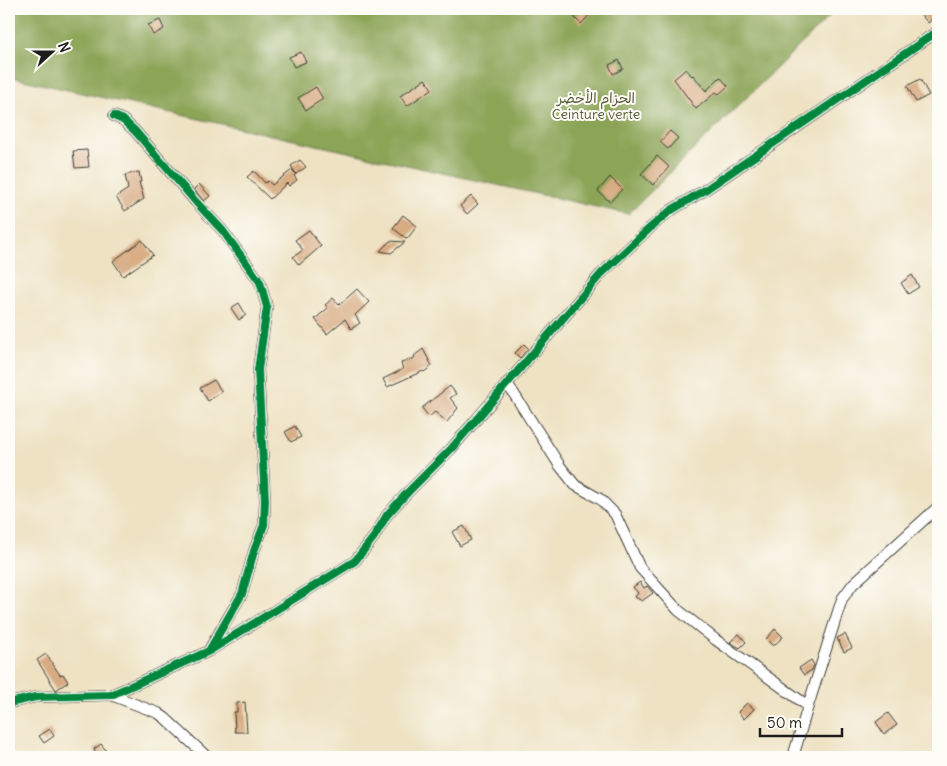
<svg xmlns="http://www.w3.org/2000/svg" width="947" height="766" font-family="Delius,'Playpen Sans Arabic',sans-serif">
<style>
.forest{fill:#8ba456;stroke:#546039}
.building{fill:#d8ac83}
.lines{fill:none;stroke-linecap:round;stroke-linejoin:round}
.street-casing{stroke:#3c3a35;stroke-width:12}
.street{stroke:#fff;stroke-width:10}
.cycleway-casing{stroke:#fdfcf7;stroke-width:11}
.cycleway{stroke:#00873e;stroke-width:8}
.labels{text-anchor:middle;stroke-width:4;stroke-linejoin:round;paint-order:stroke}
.park-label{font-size:14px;fill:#575c37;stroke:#fdfcf7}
</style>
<rect width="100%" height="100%" fill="#fdfcf7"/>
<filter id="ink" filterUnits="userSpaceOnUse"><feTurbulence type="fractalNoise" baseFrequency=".02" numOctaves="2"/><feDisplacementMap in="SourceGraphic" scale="10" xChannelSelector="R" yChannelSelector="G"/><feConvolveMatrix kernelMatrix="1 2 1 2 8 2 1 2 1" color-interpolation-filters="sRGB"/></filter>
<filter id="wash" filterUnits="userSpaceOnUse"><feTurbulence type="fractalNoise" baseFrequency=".0096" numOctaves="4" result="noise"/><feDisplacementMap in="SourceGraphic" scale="20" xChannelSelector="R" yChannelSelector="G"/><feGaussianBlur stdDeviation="1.12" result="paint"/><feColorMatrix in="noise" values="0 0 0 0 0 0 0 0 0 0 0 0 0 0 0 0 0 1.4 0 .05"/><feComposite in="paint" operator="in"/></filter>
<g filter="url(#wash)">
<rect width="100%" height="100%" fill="#eee2c3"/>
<polygon class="forest" points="9,9 837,9 628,214 9,77"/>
<g id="blocks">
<g class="building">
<polygon points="582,9 585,9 590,14 581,24 574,17"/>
<polygon points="916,9 938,9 938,14 928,23"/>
<polygon points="160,20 164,29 153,35 148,25"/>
<polygon points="301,52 306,62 294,67 289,57"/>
<polygon points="619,60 623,69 613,74 609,65"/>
<polygon points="686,69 692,76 693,75 706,91 720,77 728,86 719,94 716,92 696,109 674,79"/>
<polygon points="425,79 432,89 407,106 400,96"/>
<polygon points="920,79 929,95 916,102 907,86"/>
<polygon points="316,87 323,99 306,110 298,98"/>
<polygon points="670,131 678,138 668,149 660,142"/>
<polygon points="87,150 89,167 75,168 73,151"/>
<polygon points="657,156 669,167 653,185 641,174"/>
<polygon points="300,160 306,167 296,174 291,166"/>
<polygon points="292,170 296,174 294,176 297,180 289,186 287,183 270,199 247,177 254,171 265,183 268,181 272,185"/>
<polygon points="139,172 141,182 139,182 144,199 125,211 116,197 128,189 125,175"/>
<polygon points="610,177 622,189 610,202 598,191"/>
<polygon points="199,184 210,196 204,201 194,189"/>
<polygon points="471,196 478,204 467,214 460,206"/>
<polygon points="403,215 417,226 407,239 393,228"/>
<polygon points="309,230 321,246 299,265 293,257 303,250 295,240"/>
<polygon points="142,240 153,255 123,276 113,261"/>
<polygon points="390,241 405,242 391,253 380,251"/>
<polygon points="912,275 919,287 908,294 901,283"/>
<polygon points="357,289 369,302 355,315 360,323 351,329 345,319 327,334 315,319 328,308 325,305 333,298 339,305"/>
<polygon points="239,303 246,315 239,320 231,308"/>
<polygon points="524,344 528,348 520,358 515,353"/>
<polygon points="423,349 432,366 424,372 423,371 387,387 383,379 403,369 401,363 415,358 414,356"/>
<polygon points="214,380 222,392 208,401 200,388"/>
<polygon points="450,386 456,394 450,398 458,408 447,422 435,412 429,417 422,408"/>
<polygon points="295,426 301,437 291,442 285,432"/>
<polygon points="464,526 471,540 460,546 452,532"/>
<polygon points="640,582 644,588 647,586 653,593 642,601 635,597 638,593 633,587"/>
<polygon points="775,629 783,637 773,646 766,639"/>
<polygon points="739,634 746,642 740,648 730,642"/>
<polygon points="845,634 852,648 844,652 837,638"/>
<polygon points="46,654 60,675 63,674 68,682 56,690 37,660"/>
<polygon points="811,660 814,665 812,670 804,675 799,668"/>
<polygon points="245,702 247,732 235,732 234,712 237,712 237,703"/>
<polygon points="747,703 754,709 744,719 738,712"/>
<polygon points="888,713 897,725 884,734 876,722"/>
<polygon points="50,729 54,736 44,743 39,736"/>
<polygon points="101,744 111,757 97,757 94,749"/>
</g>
</g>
</g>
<g filter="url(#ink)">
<use href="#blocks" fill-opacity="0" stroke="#3c3a35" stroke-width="1"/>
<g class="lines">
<defs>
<g id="street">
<polyline points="114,116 123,120 135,131 196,202 223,231 260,282 267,307 258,370 265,500 264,525 254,551 242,594 209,650"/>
<polyline points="507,383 560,466 575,485 600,499 615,514 640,568 678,610 716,640 808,706"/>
<polyline points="111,695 158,713 165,718 207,757"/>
<polyline points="9,703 36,697 111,695 209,651 355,561 374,537 387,515 408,492 451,449 601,274 651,227 670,211 705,190 938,31"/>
<polyline points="793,757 808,706 842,599 853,584 938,507"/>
</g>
</defs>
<use href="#street" class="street-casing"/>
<use href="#street" class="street"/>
<defs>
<g id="cycleway">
<polyline points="114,116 123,120 135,131 196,202 223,231 260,282 267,307 258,370 265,500 264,525 254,551 242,594 210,649"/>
<polyline points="9,703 36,697 111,695 209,651 355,561 374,537 387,515 408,492 451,449 601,274 651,227 670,211 705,190 938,31"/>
</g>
</defs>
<use href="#cycleway" class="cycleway-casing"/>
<use href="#cycleway" class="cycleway"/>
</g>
</g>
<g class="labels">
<g class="park-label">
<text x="596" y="103">الحزام الأخضر<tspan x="596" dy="16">Ceinture verte</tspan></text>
</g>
</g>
<rect width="947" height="766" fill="none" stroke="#fdfcf7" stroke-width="30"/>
<g transform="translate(52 52) rotate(69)" stroke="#fdfcf7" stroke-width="4" paint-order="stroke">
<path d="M0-4L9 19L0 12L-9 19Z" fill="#1c1c1c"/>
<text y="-8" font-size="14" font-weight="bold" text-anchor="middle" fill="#1c1c1c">N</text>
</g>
<path d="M760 728v8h82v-8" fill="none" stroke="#1c1c1c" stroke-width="2.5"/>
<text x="767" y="728" font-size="15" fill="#1c1c1c" stroke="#fdfcf7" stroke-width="4" paint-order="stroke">50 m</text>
</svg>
